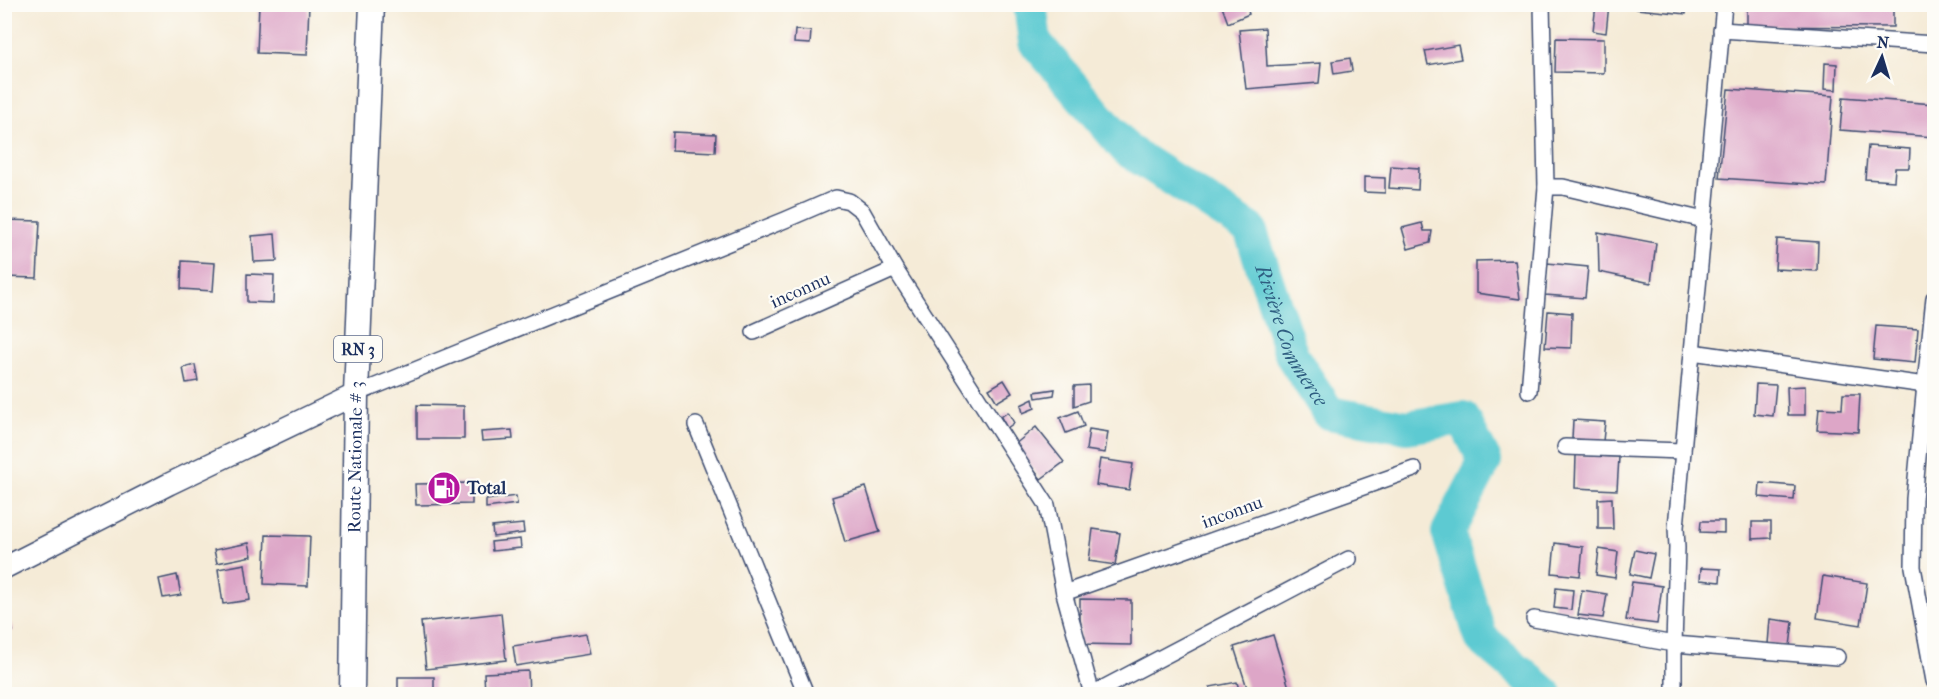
<svg xmlns="http://www.w3.org/2000/svg" width="1939" height="699" font-family="'IM FELL French Canon',serif">
<style>
.lines{fill:none;stroke-linecap:round;stroke-linejoin:round}
.river{stroke:#5dcad2;stroke-width:34}
.building{fill:#dda6c7}
.street-casing{stroke:#3c4b70;stroke-width:18}
.secondary-casing{stroke:#3c4b70;stroke-width:24}
.primary-casing{stroke:#3c4b70;stroke-width:27}
.street{stroke:#fff;stroke-width:15}
.secondary{stroke:#fff;stroke-width:21}
.primary{stroke:#fff;stroke-width:24}
.labels{text-anchor:middle;stroke-width:4.5;stroke-linejoin:round;paint-order:stroke}
.shield{fill:#fdfcf7;stroke:#5f6c8c;stroke-width:1.5}
.shield-label{font-size:16px;font-weight:bold;fill:#1b2f5e}
.street-label{font-size:18px;fill:#1b2f5e;stroke:#fdfcf7}
.poi-label{font-size:18px;font-weight:bold;fill:#1b2f5e;stroke:#fdfcf7;text-anchor:start}
.water-label{font-size:20px;font-style:italic;fill:#2f5e81;stroke:#fdfcf7}
</style>
<rect width="100%" height="100%" fill="#fdfcf7"/>
<filter id="ink" filterUnits="userSpaceOnUse"><feTurbulence type="fractalNoise" baseFrequency=".0167" numOctaves="2"/><feDisplacementMap in="SourceGraphic" scale="12" xChannelSelector="R" yChannelSelector="G"/><feConvolveMatrix kernelMatrix="1 2 1 2 8 2 1 2 1" color-interpolation-filters="sRGB"/></filter>
<filter id="wash" filterUnits="userSpaceOnUse"><feTurbulence type="fractalNoise" baseFrequency=".008" numOctaves="4" result="noise"/><feDisplacementMap in="SourceGraphic" scale="24" xChannelSelector="R" yChannelSelector="G"/><feGaussianBlur stdDeviation="1.35" result="paint"/><feColorMatrix in="noise" values="0 0 0 0 0 0 0 0 0 0 0 0 0 0 0 0 0 1.4 0 .05"/><feComposite in="paint" operator="in"/></filter>
<g filter="url(#wash)">
<rect width="100%" height="100%" fill="#f5ebd7"/>
<g class="lines">
<path class="river" id="s1" d="M1030,4L1035,42L1127,150L1250,229L1292,356L1329,413L1407,427L1463,418L1485,461L1448,532L1481,638L1546,694"/>
</g>
<g id="blocks">
<g class="building">
<polygon points="259,4 309,4 307,55 257,53"/>
<polygon points="1221,4 1246,4 1249,14 1228,23"/>
<polygon points="1596,4 1609,4 1606,33 1593,31"/>
<polygon points="1637,4 1687,4 1686,14 1637,9"/>
<polygon points="1747,4 1893,4 1893,27 1747,26"/>
<polygon points="1265,28 1267,66 1321,63 1319,83 1246,89 1239,30"/>
<polygon points="795,30 811,31 810,44 794,43"/>
<polygon points="1556,38 1604,39 1604,73 1555,72"/>
<polygon points="1458,45 1461,59 1428,65 1425,51"/>
<polygon points="1350,58 1352,71 1334,74 1332,61"/>
<polygon points="1825,63 1837,64 1836,90 1824,89"/>
<polygon points="1728,89 1833,96 1826,185 1719,178"/>
<polygon points="1843,97 1934,104 1934,137 1840,130"/>
<polygon points="673,132 716,134 715,152 672,150"/>
<polygon points="1868,146 1910,149 1909,168 1895,168 1894,181 1865,179"/>
<polygon points="1391,166 1419,168 1418,190 1389,188"/>
<polygon points="1364,177 1385,178 1385,193 1364,192"/>
<polygon points="4,220 40,221 37,278 4,277"/>
<polygon points="1422,223 1424,231 1432,231 1430,243 1408,249 1402,228"/>
<polygon points="1598,232 1656,243 1651,283 1599,272"/>
<polygon points="275,234 277,261 254,262 252,236"/>
<polygon points="1777,239 1818,242 1817,271 1775,269"/>
<polygon points="1515,260 1520,299 1476,293 1476,261"/>
<polygon points="182,261 215,263 213,291 181,289"/>
<polygon points="1547,263 1588,267 1585,298 1545,295"/>
<polygon points="247,274 274,275 273,303 247,302"/>
<polygon points="1548,311 1572,313 1571,348 1545,347"/>
<polygon points="1876,326 1918,329 1915,363 1873,359"/>
<polygon points="195,365 198,381 186,383 183,368"/>
<polygon points="1004,380 1012,393 997,402 989,389"/>
<polygon points="1756,384 1776,385 1773,416 1754,414"/>
<polygon points="1089,385 1089,401 1074,406 1074,386"/>
<polygon points="1805,386 1805,415 1788,415 1787,387"/>
<polygon points="1055,389 1054,395 1036,398 1035,392"/>
<polygon points="1843,394 1860,394 1858,432 1817,430 1819,408 1842,409"/>
<polygon points="1033,399 1035,408 1023,413 1021,405"/>
<polygon points="417,405 464,406 464,439 417,439"/>
<polygon points="1078,411 1084,426 1066,433 1060,418"/>
<polygon points="1008,412 1014,423 1007,428 1001,417"/>
<polygon points="1573,420 1605,422 1603,441 1572,439"/>
<polygon points="1036,427 1064,462 1041,479 1014,445"/>
<polygon points="1089,429 1108,432 1105,453 1086,450"/>
<polygon points="512,430 513,439 482,441 481,432"/>
<polygon points="1576,455 1619,457 1617,490 1575,488"/>
<polygon points="1100,459 1133,464 1129,490 1096,485"/>
<polygon points="472,483 472,504 416,505 415,484"/>
<polygon points="1760,483 1795,486 1794,500 1759,497"/>
<polygon points="866,487 880,532 845,542 832,497"/>
<polygon points="516,496 517,504 486,508 486,500"/>
<polygon points="1612,498 1613,529 1598,529 1598,499"/>
<polygon points="1701,521 1724,521 1724,533 1700,532"/>
<polygon points="1752,522 1771,522 1771,538 1752,539"/>
<polygon points="523,524 524,533 493,537 492,527"/>
<polygon points="1093,529 1120,533 1115,565 1089,561"/>
<polygon points="266,535 310,536 308,586 264,584"/>
<polygon points="520,539 521,548 492,551 491,542"/>
<polygon points="249,543 252,556 217,563 214,550"/>
<polygon points="1555,543 1583,547 1580,576 1552,573"/>
<polygon points="1599,549 1618,552 1615,578 1596,575"/>
<polygon points="1635,550 1654,554 1649,578 1630,574"/>
<polygon points="245,564 250,600 223,604 218,569"/>
<polygon points="1701,568 1721,569 1720,582 1700,580"/>
<polygon points="177,575 181,595 163,598 159,579"/>
<polygon points="1823,576 1867,583 1861,625 1817,618"/>
<polygon points="1632,582 1662,586 1657,624 1626,620"/>
<polygon points="1556,588 1573,590 1571,610 1554,608"/>
<polygon points="1582,590 1607,594 1603,618 1578,615"/>
<polygon points="1080,599 1131,600 1131,645 1080,644"/>
<polygon points="501,613 506,660 426,669 421,622"/>
<polygon points="1770,619 1793,622 1790,646 1768,644"/>
<polygon points="11,624 13,631 4,632 4,625"/>
<polygon points="586,634 590,654 516,666 513,646"/>
<polygon points="1273,635 1291,694 1249,694 1234,647"/>
<polygon points="528,671 529,694 485,694 484,673"/>
<rect x="398" y="677" width="36" height="17"/>
<polygon points="1237,682 1240,694 1211,694 1210,687"/>
<polygon points="1853,689 1873,690 1873,694 1853,694"/>
</g>
</g>
</g>
<g filter="url(#ink)">
<use href="#blocks" fill-opacity="0" stroke="#3c4b70" stroke-width="1.5"/>
<g class="lines">
<defs>
<g id="street">
<polyline points="1542,4 1546,187 1563,187 1704,220"/>
<polyline points="1724,4 1676,527 1677,548 1674,644 1837,657"/>
<polyline points="1721,30 1934,44"/>
<polyline points="754,332 895,269"/>
<polyline points="1692,352 1925,385 1934,298"/>
<polyline points="1925,385 1914,499 1913,567 1934,681"/>
<polyline points="1529,391 1546,187"/>
<polyline points="356,394 785,220 836,198 849,201 862,211 895,269 1047,505 1064,593 1092,694"/>
<polyline points="696,425 806,694"/>
<polyline points="1565,447 1683,451"/>
<polyline points="1064,593 1414,469"/>
<polyline points="1534,619 1674,644 1674,694"/>
<polyline points="1092,694 1349,559"/>
</g>
<polyline id="secondary" points="4,568 169,484 356,394"/>
<g id="primary">
<path id="s2" d="M352,694L356,394L372,4"/>
</g>
</defs>
<use href="#street" class="street-casing"/>
<use href="#secondary" class="secondary-casing"/>
<use href="#primary" class="primary-casing"/>
<use href="#street" class="street"/>
<use href="#secondary" class="secondary"/>
<use href="#primary" class="primary"/>
</g>
</g>
<defs>
<symbol id="fuel-disc" viewBox="-11 -11 22 22"><circle r="9.5" fill="#b5179e" stroke="#fdfcf7"/><path d="M-5.5-6h7V0h2V4h1.3V-2.5L3-4.5l.8-.8L6-3V5H2.5V1h-1V6h-7ZM-4.2-4.7v3.2H.2V-4.7Z" fill="#fff"/></symbol>
</defs>
<g fill-rule="evenodd">
<use href="#fuel-disc" x="425" y="469" width="38" height="38"/>
</g>
<g class="labels">
<rect class="shield" x="334" y="336" width="48" height="26" rx="4.5"/>
<g class="shield-label">
<text x="358" y="355">RN 3</text>
</g>
<g class="street-label">
<text transform="translate(800 290) rotate(-24)" y="6">inconnu</text>
<text dy="6" stroke="none"><textPath href="#s2" startOffset="237">Route Nationale # 3</textPath></text>
<text transform="translate(1232 512) rotate(-20)" y="6">inconnu</text>
</g>
<g class="poi-label">
<text x="467" y="494">Total</text>
</g>
<g class="water-label">
<text dy="7" stroke="none"><textPath href="#s1" startOffset="441">Rivière Commerce</textPath></text>
</g>
</g>
<rect width="1939" height="699" fill="none" stroke="#fdfcf7" stroke-width="24"/>
<g transform="translate(1882 57) rotate(4)" stroke="#fdfcf7" stroke-width="4.5" paint-order="stroke">
<path d="M0-4.5L10 22L0 15L-10 22Z" fill="#1b2f5e"/>
<text y="-9" font-size="16" font-weight="bold" text-anchor="middle" fill="#1b2f5e">N</text>
</g>
</svg>
